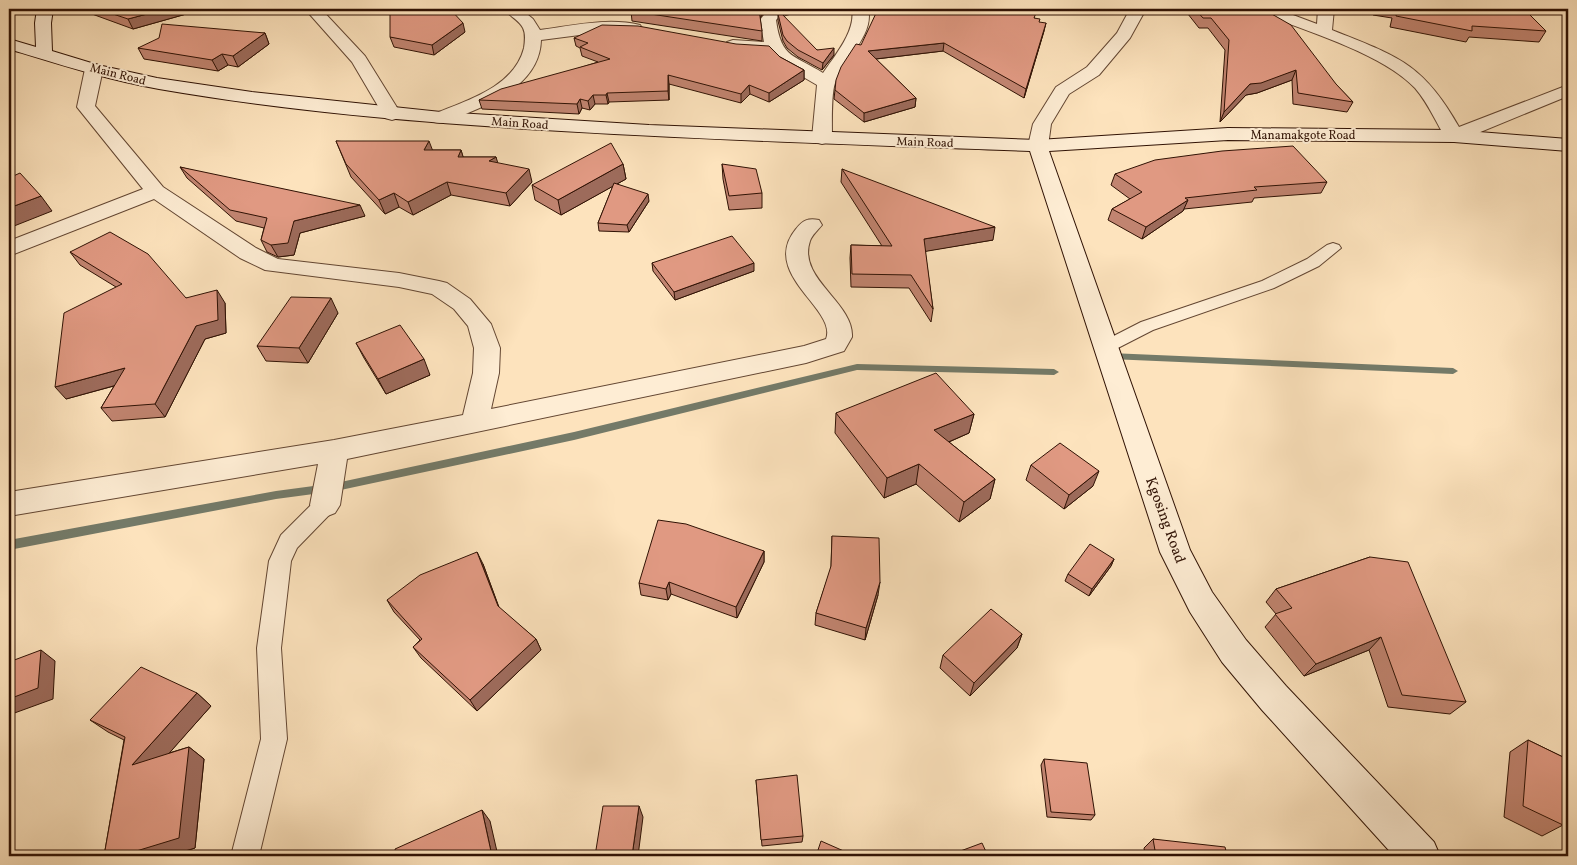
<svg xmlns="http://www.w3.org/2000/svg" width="1577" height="865" font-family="Vollkorn,serif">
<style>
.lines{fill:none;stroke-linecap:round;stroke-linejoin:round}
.stream{fill:#747a68;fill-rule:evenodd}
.lane-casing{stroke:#634632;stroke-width:2}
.street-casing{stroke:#634632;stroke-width:2}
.secondary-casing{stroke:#301204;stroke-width:2}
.lane{fill:#feedd4;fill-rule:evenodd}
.street{fill:#feedd4;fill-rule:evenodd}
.secondary{fill:#feedd4;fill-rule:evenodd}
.wall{fill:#c18470;stroke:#301204}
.shaded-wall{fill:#9d6b5b;stroke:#301204}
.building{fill:#e09982;stroke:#301204}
.labels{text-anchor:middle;stroke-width:4;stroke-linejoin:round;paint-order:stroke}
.far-street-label{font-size:12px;fill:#301204;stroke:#feedd4}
.street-label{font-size:15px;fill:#301204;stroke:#feedd4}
</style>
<rect width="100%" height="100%" fill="#fde3bd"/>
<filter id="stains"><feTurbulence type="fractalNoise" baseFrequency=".004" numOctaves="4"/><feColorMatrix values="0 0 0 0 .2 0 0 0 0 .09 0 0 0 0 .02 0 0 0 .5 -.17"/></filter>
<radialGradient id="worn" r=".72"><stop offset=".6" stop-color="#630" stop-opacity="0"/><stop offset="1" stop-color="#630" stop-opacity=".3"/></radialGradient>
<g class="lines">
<g class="stream">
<polygon points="1110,353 1453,368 1458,371 1453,374 1110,359 1105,356"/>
<polygon points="857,364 1054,369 1059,372 1054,375 857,370 574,440 336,491 276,499 9,550 9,540 276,491 336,483 574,432"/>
</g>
<defs>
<g id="lane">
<polygon points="1333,243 1339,245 1341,248 1319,266 1274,288 1153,330 1112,351 1106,353 1100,351 1097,347 1100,343 1141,322 1262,281 1307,259 1327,245"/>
<polygon points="325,496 333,499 336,505 333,511 297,548 291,561 281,648 287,739 259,856 231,856 261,739 257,648 269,561 281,535 317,499"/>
</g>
<g id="street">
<polygon points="305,9 321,9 365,56 401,114 399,118 392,120 385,118 352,62"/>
<path d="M504,9H521L533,19L540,30C571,26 608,17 640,25L642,28L640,31L603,32L541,40C540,80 500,100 468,113C457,118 446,125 434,122L432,118L434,114C468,100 514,87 524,48C525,41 526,34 523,28C519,20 509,16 504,9Z"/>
<path d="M775,9H799L796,12L779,17L776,20C781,59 795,55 823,73C835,55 856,31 852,9H868C875,35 842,61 835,83C831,95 832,124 832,138L829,142L822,144L815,142L812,138L817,85L781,64L770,53L733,50L727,48L725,45L727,42L733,40L764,42L760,20L767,11Z"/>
<polygon points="1130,9 1146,9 1130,38 1099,75 1069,94 1051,124 1048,146 1045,150 1038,152 1031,150 1028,146 1033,124 1056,87 1087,67 1117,33"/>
<path d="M1255,9H1277L1317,24L1318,9H1334L1332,30C1397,56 1423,63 1459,127L1568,85V96L1461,140L1454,142L1447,140C1436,123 1429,104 1415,88C1382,53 1303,30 1258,12Z"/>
<path d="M94,64L100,65L103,69L95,106L163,187L256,248L278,259L399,273L439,281L447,283L470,299L491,324L500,348L499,373L491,409L804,346L826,339C838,309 759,274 796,229C803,220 808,218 819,220L822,225C818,230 812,235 810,241C797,279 854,302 852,337L844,351L806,363L347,459L340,505L335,513L325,517L315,513L310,505L318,464L9,516V492L334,440L463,415L473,373L474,348L468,326L454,309L432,294L399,287L265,270L240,258L154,199L9,256V241L143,189L77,107L85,69L88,65Z"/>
</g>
<path id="secondary" d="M37,9H53L51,23L52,51L98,65L157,78L252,92L441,112L649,125L1038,140L1228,128L1454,130L1568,139V151L1454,142L1228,140L1049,151L1190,550L1212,592L1246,640L1286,686L1434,842L1440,856H1394L1262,710L1222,662L1190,612L1160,552L1030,151C868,145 706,140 544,130C416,122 286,111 159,89C108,80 58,64 9,49V39L36,47L35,23Z"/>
</defs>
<use href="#lane" class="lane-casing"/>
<use href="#street" class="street-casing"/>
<use href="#secondary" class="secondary-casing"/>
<use href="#lane" class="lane"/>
<use href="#street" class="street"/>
<use href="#secondary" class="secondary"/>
</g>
<g class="wall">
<polygon points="89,9 204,9 133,29 92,14"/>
<polygon points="637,9 770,9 766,10 760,18 762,31 762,41 632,21 631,11"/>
<polygon points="1184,9 1263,9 1353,102 1347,112 1293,104 1292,80 1257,93 1246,95 1220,122 1225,50 1208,28 1199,28"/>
<polygon points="1371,9 1524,9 1546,31 1539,42 1469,37 1466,42 1390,27 1392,18 1373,15"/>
<polygon points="1021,11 1035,18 1039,22 1044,31 1024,98 943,51 876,59 916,98 915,107 864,122 834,99 835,90 861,45"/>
<polygon points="778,14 817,50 834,55 822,70 798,57 787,48 783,41 778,21"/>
<polygon points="465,32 434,55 394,47 390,37"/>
<polygon points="265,33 269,44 238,67 228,65 218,71 144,59 138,48"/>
<polygon points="574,38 780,57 804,70 804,80 769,102 750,94 741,103 669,84 669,100 609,102 608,104 595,104 590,110 582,108 579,114 482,109 479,100 598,62 582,56 580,48 576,46"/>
<polygon points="336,141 432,150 461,150 463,157 496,157 497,163 532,182 510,206 451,195 413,215 399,207 385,214 351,177"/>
<polygon points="623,164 626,179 617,184 649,201 629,232 599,231 598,223 613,186 561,215 535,200 532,185"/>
<polygon points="722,164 762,193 762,208 729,210 723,179"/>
<polygon points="180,167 365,216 300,233 294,255 278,257 267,252 261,240 264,228 236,221 187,178"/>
<polygon points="842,169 993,240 925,251 933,309 931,322 909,288 851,287 850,258 851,245 882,246 841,182"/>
<polygon points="1115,174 1327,182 1321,193 1254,198 1252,202 1184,209 1183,211 1142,239 1108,220 1112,209 1130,199 1111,185"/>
<polygon points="70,252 186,298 225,303 226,333 205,339 165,417 112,421 101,408 114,386 66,399 116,287 80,265"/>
<polygon points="652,263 754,271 675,300 653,271"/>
<polygon points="338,313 308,363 266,361 257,346"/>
<polygon points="356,343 430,375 386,394 364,358"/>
<polygon points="836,413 974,414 969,433 949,442 995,479 990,499 959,522 916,484 884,498 835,433"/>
<polygon points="1031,465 1093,486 1064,509 1026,480"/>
<polygon points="832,536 878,595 865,640 815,625 816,613 831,568"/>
<polygon points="764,551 764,562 737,618 671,594 668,600 641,595 639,583"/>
<polygon points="1370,557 1466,702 1450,714 1388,707 1369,650 1304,676 1265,627 1276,614 1266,602 1276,589"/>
<polygon points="1114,559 1111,566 1089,596 1065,581 1068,574"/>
<polygon points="483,564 499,608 536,639 541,650 477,711 421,658 413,647 420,640 394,612 387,600"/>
<polygon points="1022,634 1017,648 970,696 940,668 943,655"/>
<polygon points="1568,691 1568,792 1564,790 1563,825 1542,836 1504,817 1510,752 1528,740 1563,757"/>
<polygon points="197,693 211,706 169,753 189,747 204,759 195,848 169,856 104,856 124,740 108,732 90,720"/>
<polygon points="1044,759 1095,815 1091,820 1047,817 1041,765"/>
<polygon points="756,780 803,836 802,842 762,846"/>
<polygon points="1153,839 1227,855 1230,856 1145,856 1144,848"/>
</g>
<g class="shaded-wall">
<polygon points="166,9 204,9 133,29 128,19"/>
<polygon points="758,9 770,9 766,10 759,19"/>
<polygon points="463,23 465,32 434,55 432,45"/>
<polygon points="1046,23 1044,31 1024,98 1026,89"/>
<polygon points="265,33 269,44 238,67 233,56"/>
<polygon points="944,43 943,51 867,60 868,51"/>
<polygon points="834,48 834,55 822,70 823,63"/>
<polygon points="222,54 228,65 218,71 212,60"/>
<polygon points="804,70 804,80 769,102 769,93"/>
<polygon points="1296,70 1292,80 1257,93 1246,95 1220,122 1224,112 1250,84"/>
<polygon points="668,75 669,84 669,100 668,91"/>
<polygon points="749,85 750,94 741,103 741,94"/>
<polygon points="607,93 609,102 608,104 606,95"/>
<polygon points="593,95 595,104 590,110 588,101"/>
<polygon points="916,98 915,107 864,122 864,113"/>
<polygon points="580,99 582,108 579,114 577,104"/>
<polygon points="429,141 434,154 424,150"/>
<polygon points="461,150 465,163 458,157"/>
<polygon points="496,157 500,170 489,161"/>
<polygon points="623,164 626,179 561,215 558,200"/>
<polygon points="529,169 532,182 510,206 506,193"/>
<polygon points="447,182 451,195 413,215 408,202"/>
<polygon points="394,193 399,207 385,214 379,200"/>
<polygon points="648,194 649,201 629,232 627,225"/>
<polygon points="41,196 52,211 9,228 9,208"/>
<polygon points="1188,200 1183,211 1142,239 1146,227"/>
<polygon points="360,205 365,216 300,233 294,255 278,257 271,245 294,221"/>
<polygon points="995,227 993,240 922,252 924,239"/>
<polygon points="754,263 754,271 675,300 674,292"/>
<polygon points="217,290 225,303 226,333 205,339 165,417 155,404 196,326"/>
<polygon points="331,298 338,313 308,363 299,348"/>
<polygon points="424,359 430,375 386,394 378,379"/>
<polygon points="125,368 135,380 66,399 55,387"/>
<polygon points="974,414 969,433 930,450 934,430"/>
<polygon points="919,464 916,484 884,498 887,478"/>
<polygon points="1099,471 1093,486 1064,509 1069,495"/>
<polygon points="995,479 990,499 959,522 964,502"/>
<polygon points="764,551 764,562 737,618 736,607"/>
<polygon points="477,552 483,564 503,618 498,606"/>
<polygon points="1114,559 1111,566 1089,596 1092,589"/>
<polygon points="669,582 671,594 668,600 666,589"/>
<polygon points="880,582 878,595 865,640 866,628"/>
<polygon points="1022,634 1017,648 970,696 974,683"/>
<polygon points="1381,637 1369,650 1304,676 1316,664"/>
<polygon points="536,639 541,650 477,711 470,700"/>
<polygon points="41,650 55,661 53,699 9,715 9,699"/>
<polygon points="197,693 211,706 149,776 132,765"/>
<polygon points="189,747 204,759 195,848 169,856 120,856"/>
<polygon points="639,806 643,817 638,856 632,856"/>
<polygon points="482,810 490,821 498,856 492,856"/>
</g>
<g class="building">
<polygon points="98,9 166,9 128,19"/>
<polygon points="390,9 450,9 463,23 432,45 390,37"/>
<polygon points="637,9 759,9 762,31 631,11"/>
<polygon points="878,9 1020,9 1021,11 1036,13 1034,18 1040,19 1039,22 1046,23 1026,89 944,43 868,51 916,98 864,113 835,90 836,80 841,67 856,44 861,45"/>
<polygon points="1195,9 1263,9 1291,25 1336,84 1353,102 1298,93 1296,70 1261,83 1250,84 1224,112 1229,40 1211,18 1203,18"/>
<polygon points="1397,9 1524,9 1546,31 1472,26 1472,31 1396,16"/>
<polygon points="780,12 817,50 834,48 823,63 798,50 787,41 783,35 778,14"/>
<polygon points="162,24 265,33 233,56 222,54 212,60 138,48 159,38"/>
<polygon points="602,25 638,26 736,44 769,46 780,57 804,70 769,93 749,85 741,94 668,75 668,91 607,93 606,95 593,95 588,101 580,99 577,104 479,100 501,89 610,59 580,47 588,43 574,38"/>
<polygon points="336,141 429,141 424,150 461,150 458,157 496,157 489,161 529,169 506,193 447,182 408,202 394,193 379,200 346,164"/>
<polygon points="611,143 623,164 558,200 532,185"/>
<polygon points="1293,146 1327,182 1254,187 1257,190 1185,198 1188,200 1146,227 1112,209 1142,192 1115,174 1155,160 1222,151"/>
<polygon points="722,164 756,169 762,193 729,196"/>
<polygon points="180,167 360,205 294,221 288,243 271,245 261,240 267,218 230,210"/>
<polygon points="842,169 995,227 924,239 933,309 911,275 852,274 851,245 892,246"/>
<polygon points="20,173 41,196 9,208 9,178"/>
<polygon points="614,183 648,194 627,225 598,223"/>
<polygon points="110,232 148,254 186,298 217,290 218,320 196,326 155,404 101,408 125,368 55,387 64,313 122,284 70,252"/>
<polygon points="732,236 754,263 674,292 652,263"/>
<polygon points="291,297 331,298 299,348 257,346"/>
<polygon points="400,325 424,359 378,379 356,343"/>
<polygon points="936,373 974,414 934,430 995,479 964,502 919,464 887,478 836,413"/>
<polygon points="1060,443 1099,471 1069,495 1031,465"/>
<polygon points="658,520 686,524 764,551 736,607 669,582 666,589 639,583"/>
<polygon points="832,536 879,538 880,582 866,628 816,613 831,566"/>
<polygon points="1090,544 1114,559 1092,589 1068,574"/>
<polygon points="477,552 498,606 536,639 470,700 413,647 422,639 387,600 420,575"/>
<polygon points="1370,557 1408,562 1466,702 1402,695 1381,637 1316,664 1275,614 1292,608 1276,589"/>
<polygon points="991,609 1022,634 974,683 943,655"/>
<polygon points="41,650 38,688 9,699 9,662"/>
<polygon points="141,667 197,693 132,765 189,747 179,838 120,856 104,856 125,737 90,720"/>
<polygon points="1528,740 1565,758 1563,825 1523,806"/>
<polygon points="1044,759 1087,763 1095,815 1051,812"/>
<polygon points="797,775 803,836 761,840 756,780"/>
<polygon points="603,806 639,806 632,856 595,856"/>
<polygon points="482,810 492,856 396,856 395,849"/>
<polygon points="1153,839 1225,847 1227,855 1230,856 1156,856"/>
<polygon points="821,841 855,856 816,856"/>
<polygon points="982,843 988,856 947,856"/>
</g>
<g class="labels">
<g class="far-street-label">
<text transform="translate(118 74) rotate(14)" y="4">Main Road</text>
<text transform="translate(520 123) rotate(4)" y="4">Main Road</text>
<text x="1303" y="139">Manamakgote Road</text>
<text transform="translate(925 142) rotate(2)" y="4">Main Road</text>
</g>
<g class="street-label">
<text transform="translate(1166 520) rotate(70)" y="5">Kgosing Road</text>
</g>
</g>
<rect width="1577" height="865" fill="none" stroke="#fde3bd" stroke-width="30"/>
<rect x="10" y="10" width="1557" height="845" fill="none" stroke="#301204" stroke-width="2.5"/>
<rect x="15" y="15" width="1547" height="835" fill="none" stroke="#301204"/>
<rect width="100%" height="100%" filter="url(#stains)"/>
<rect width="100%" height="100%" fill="url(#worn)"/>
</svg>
